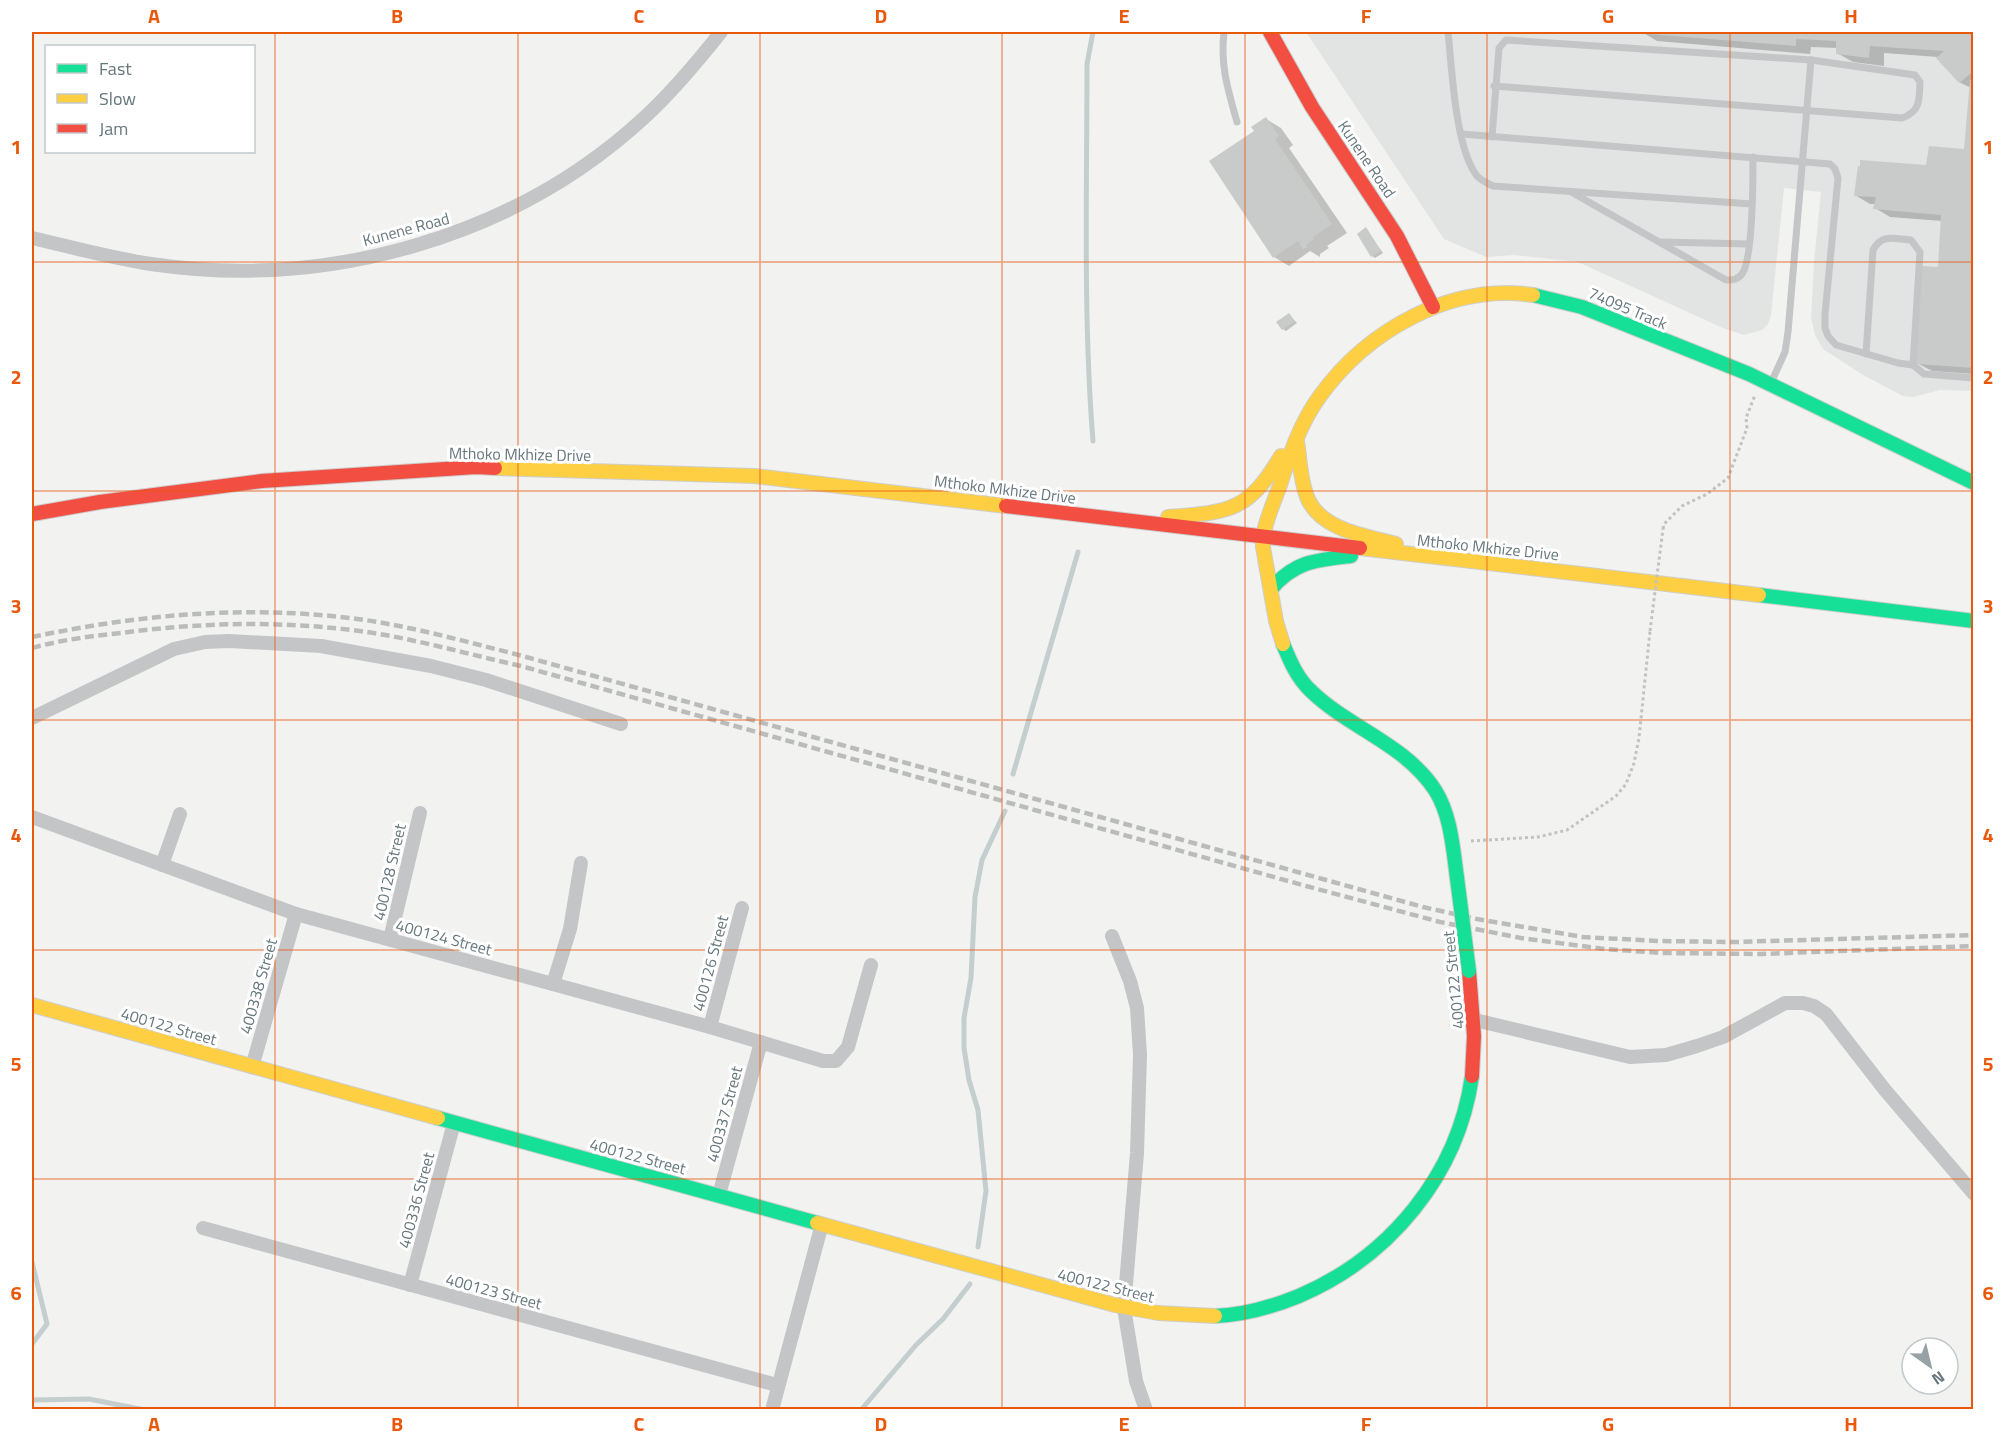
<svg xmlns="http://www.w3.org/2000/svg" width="2005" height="1441" font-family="'Titillium Web',sans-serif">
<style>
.built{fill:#e2e3e3}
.shadow{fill:#0003}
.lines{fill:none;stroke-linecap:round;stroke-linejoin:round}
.stream{stroke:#c4cecf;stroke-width:5}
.building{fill:#c9caca}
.fast-casing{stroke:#cdcece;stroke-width:16}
.slow-casing{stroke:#cdcece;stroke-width:16}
.jam-casing{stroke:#cdcece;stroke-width:16}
.path{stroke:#c2c2c3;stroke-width:3;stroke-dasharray:3 3;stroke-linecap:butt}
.lane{stroke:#c3c5c6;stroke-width:7}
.street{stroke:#c3c5c6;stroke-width:14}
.fast{stroke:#16e098;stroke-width:14}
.slow{stroke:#ffcf43;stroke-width:14}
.jam{stroke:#f24e42;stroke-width:14}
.rail{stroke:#babcbb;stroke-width:4.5;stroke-dasharray:9 4.5;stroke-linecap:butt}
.fast-bridge-casing{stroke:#cdcece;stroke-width:16;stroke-linecap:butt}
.path-bridge{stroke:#c2c2c3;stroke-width:3;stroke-dasharray:3 3;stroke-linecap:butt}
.fast-bridge{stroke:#16e098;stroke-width:14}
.grid{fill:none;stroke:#e8590c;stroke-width:1.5;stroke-opacity:0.55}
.labels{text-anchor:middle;stroke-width:6;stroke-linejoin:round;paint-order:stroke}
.street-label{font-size:16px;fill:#66777d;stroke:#fff}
.neatline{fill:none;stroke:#e8590c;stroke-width:2}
.grid-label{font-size:20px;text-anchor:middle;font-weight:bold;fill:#e8590c}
</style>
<rect width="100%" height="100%" fill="#f2f2f1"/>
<polygon class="built" points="1306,32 1973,32 1973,391 1940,390 1913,397 1903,396 1863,375 1823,349 1815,335 1811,318 1814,262 1821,192 1784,188 1771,315 1768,324 1762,330 1744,335 1723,328 1578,262 1514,255 1486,257 1444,239"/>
<g class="shadow">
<polygon points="1642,32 1974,32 1974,374 1932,371 1917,363 1940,269 1942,221 1890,217 1875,208 1876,204 1870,204 1855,195 1966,150 1971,88 1959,82 1938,57 1884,53 1884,66 1853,62 1837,53 1838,48 1811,47 1810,54 1657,41"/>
<polygon points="1266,119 1281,128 1293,145 1289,148 1347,233 1327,246 1329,248 1320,254 1320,257 1310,251 1289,266 1274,257 1256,132"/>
<polygon points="1366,229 1383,253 1375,258 1372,256"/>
<polygon points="1289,315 1297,323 1286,331 1283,329"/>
</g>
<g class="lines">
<g class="stream">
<path d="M1093,441C1083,316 1087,189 1087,64L1093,32"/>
<polyline points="1013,774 1078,552"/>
<polyline points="978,1247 986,1191 978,1110 969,1080 964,1048 964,1018 971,978 975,897 982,860 1005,811"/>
<polyline points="32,1262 47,1324 32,1344"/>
<polyline points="32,1400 89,1399 145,1410"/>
<polyline points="861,1410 916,1345 943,1319 970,1284"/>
</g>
</g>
<g class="building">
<polygon points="1637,32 1974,32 1974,71 1959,83 1936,58 1944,51 1870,46 1869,58 1836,54 1836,41 1796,39 1796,46 1637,33"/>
<polygon points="1970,80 1974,80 1974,368 1916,364 1922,266 1938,267 1941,215 1873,209 1876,197 1854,196 1858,166 1860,166 1860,160 1926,165 1929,146 1964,149"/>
<polygon points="1266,117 1279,136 1275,139 1332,224 1313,237 1314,239 1306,245 1307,247 1303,249 1298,241 1273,258 1209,161 1254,131 1251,127"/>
<polygon points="1366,227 1381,251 1371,257 1357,234"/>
<polygon points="1289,313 1295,321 1282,330 1276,322"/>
</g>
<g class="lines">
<defs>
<g id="fast">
<polyline points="1533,295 1582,307 1749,374 1974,483"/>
<path d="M1271,589C1295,561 1316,560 1351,556"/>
<polyline points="1759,595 1974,621"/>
<path d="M1283,644C1290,661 1297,678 1311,691C1349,728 1405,744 1435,790C1451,815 1453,849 1457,878"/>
<polyline points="438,1118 817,1223"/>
<path d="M1215,1316C1244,1315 1272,1307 1299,1296C1390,1257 1458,1175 1472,1076"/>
</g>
<g id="slow">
<path d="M1297,441C1300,460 1300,479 1307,497C1320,530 1366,536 1396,544"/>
<polyline points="495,468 755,476 1006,506"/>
<path d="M1168,517C1229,512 1248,512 1281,456"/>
<polyline points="1360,548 1759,595"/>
<path d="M1283,644L1276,621L1263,547V536C1266,520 1273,504 1279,488C1289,457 1300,423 1320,396C1367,331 1450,283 1533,295"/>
<polyline points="32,1005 438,1118"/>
<polyline points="817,1223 1115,1305 1158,1313 1215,1316"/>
</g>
<g id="jam">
<polyline points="1270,32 1312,107 1397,236 1433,307"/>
<polyline points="1006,506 1360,548"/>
<polyline points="32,514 100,502 262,481 476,467 495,468"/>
<polyline points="1469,971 1474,1036 1472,1076"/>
</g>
</defs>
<use href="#fast" class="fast-casing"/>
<use href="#slow" class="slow-casing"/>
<use href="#jam" class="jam-casing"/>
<g class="path">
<polyline points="1663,529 1664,524 1682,506 1707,494 1728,478 1747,428 1746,418 1755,395"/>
<polyline points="1471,841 1538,837 1567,830 1616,796 1626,784 1634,763 1639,738 1650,631"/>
</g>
<g class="lane">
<path d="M1224,32C1220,65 1228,90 1237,122"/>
<path d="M1448,32C1452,68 1455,148 1477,176C1482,181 1487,183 1493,186L1752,204"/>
<polyline points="1462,134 1830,164 1835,169 1838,178 1825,314 1825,328 1828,336 1836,345 1898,363 1913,365 1924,374 1974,378"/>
<path d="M1492,137L1499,48L1506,40L1811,60L1915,75L1920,82C1919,100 1921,111 1902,118L1494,86"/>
<path d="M1573,193L1726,280C1733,280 1737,280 1742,274C1753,259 1753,179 1753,157"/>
<polyline points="1661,242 1749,244"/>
<path d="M1866,354L1873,250C1882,233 1894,239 1911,240L1920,252L1913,365"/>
<polyline points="1771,383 1785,352 1788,332 1811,60"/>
</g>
<g class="street">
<path d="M32,238C71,247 111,258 151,264C327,290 515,238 646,116C674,90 698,61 721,32"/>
<polyline points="32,718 174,649 205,642 229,641 321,646 431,666 486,680 621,724"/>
<polyline points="32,817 296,914 710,1027 823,1061 836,1061 848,1047 871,965"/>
<polyline points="162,865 180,814"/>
<polyline points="1112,936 1130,981 1137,1008 1140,1055 1137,1153 1124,1308 1136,1381 1146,1410"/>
<polyline points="390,939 420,813"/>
<polyline points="553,984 570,929 581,863"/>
<polyline points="1475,1020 1630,1057 1666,1055 1697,1046 1723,1037 1785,1003 1803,1003 1814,1006 1826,1014 1885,1090 1974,1194"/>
<polyline points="710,1027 742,908"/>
<polyline points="252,1067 296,914"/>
<polyline points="719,1195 761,1042"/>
<polyline points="203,1228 777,1385"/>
<polyline points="410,1285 454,1123"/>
<polyline points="772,1410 822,1224"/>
</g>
<use href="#fast" class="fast"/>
<use href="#slow" class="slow"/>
<use href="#jam" class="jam"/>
<g class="rail">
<path d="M32,637C138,615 241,605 350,618C407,625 463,641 519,655L1423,907L1477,919L1583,937L1657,941L1735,942L1974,935"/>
<path d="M32,648C61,640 91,636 121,633C195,623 269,621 343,629C403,635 462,653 521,666L1306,886L1440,922L1521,938L1605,949L1662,953L1761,954L1974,946"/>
</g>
<defs>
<polyline id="fast-bridge" points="1457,878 1469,971"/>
</defs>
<use href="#fast-bridge" class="fast-bridge-casing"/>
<polyline class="path-bridge" points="1650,631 1663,529"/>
<use href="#fast-bridge" class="fast-bridge"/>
</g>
<path class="grid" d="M275,32V1410M518,32V1410M760,32V1410M1002,32V1410M1245,32V1410M1487,32V1410M1730,32V1410M32,262H1974M32,491H1974M32,720H1974M32,950H1974M32,1179H1974"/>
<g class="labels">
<g class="street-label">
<text transform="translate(1367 159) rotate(56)" y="6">Kunene Road</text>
<text transform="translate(406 229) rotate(-15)" y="6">Kunene Road</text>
<text transform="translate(1628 308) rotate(23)" y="6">74095 Track</text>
<text transform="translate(520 454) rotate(1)" y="6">Mthoko Mkhize Drive</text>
<text transform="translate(1005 489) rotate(7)" y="6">Mthoko Mkhize Drive</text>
<text transform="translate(1488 547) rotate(6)" y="6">Mthoko Mkhize Drive</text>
<text transform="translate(389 872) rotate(-77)" y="6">400128 Street</text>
<text transform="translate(444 937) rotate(15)" y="6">400124 Street</text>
<text transform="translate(710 963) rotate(-75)" y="6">400126 Street</text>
<text transform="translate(1453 980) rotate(-96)" y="6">400122 Street</text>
<text transform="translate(258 986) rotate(-74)" y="6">400338 Street</text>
<text transform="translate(169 1026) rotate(16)" y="6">400122 Street</text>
<text transform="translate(724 1114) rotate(-75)" y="6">400337 Street</text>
<text transform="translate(638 1156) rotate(15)" y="6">400122 Street</text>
<text transform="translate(416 1200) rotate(-75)" y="6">400336 Street</text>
<text transform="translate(1106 1285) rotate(14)" y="6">400122 Street</text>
<text transform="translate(494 1291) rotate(15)" y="6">400123 Street</text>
</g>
</g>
<rect width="2005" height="1441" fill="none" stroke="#ffffff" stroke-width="66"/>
<rect x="45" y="45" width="210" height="108" fill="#ffffff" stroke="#c2c9cb" stroke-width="1.5"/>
<rect x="57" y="64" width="30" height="9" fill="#16e098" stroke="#c2c9cb" stroke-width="1.5"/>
<text x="99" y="75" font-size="18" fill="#66777d">Fast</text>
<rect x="57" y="94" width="30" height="9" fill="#ffcf43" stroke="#c2c9cb" stroke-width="1.5"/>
<text x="99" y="105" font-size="18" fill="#66777d">Slow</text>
<rect x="57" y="124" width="30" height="9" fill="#f24e42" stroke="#c2c9cb" stroke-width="1.5"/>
<text x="99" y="135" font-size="18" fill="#66777d">Jam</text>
<g transform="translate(1930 1366) rotate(146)"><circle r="28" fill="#ffffff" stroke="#c2c9cb" stroke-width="1.5"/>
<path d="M0-4.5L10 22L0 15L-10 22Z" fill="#97a2a6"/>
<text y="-9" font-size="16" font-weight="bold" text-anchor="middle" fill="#66777d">N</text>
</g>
<rect x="33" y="33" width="1939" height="1375" class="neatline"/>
<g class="grid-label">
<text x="154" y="23">A</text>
<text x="397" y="23">B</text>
<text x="639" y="23">C</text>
<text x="881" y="23">D</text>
<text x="1124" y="23">E</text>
<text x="1366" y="23">F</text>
<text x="1608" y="23">G</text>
<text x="1851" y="23">H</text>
<text x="16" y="154">1</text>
<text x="1988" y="154">1</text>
<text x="16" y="384">2</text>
<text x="1988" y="384">2</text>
<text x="16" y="613">3</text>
<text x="1988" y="613">3</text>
<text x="16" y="842">4</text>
<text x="1988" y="842">4</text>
<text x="16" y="1071">5</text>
<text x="1988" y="1071">5</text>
<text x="16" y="1300">6</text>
<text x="1988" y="1300">6</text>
<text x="154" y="1431">A</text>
<text x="397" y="1431">B</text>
<text x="639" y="1431">C</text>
<text x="881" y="1431">D</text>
<text x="1124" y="1431">E</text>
<text x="1366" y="1431">F</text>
<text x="1608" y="1431">G</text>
<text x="1851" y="1431">H</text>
</g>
</svg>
